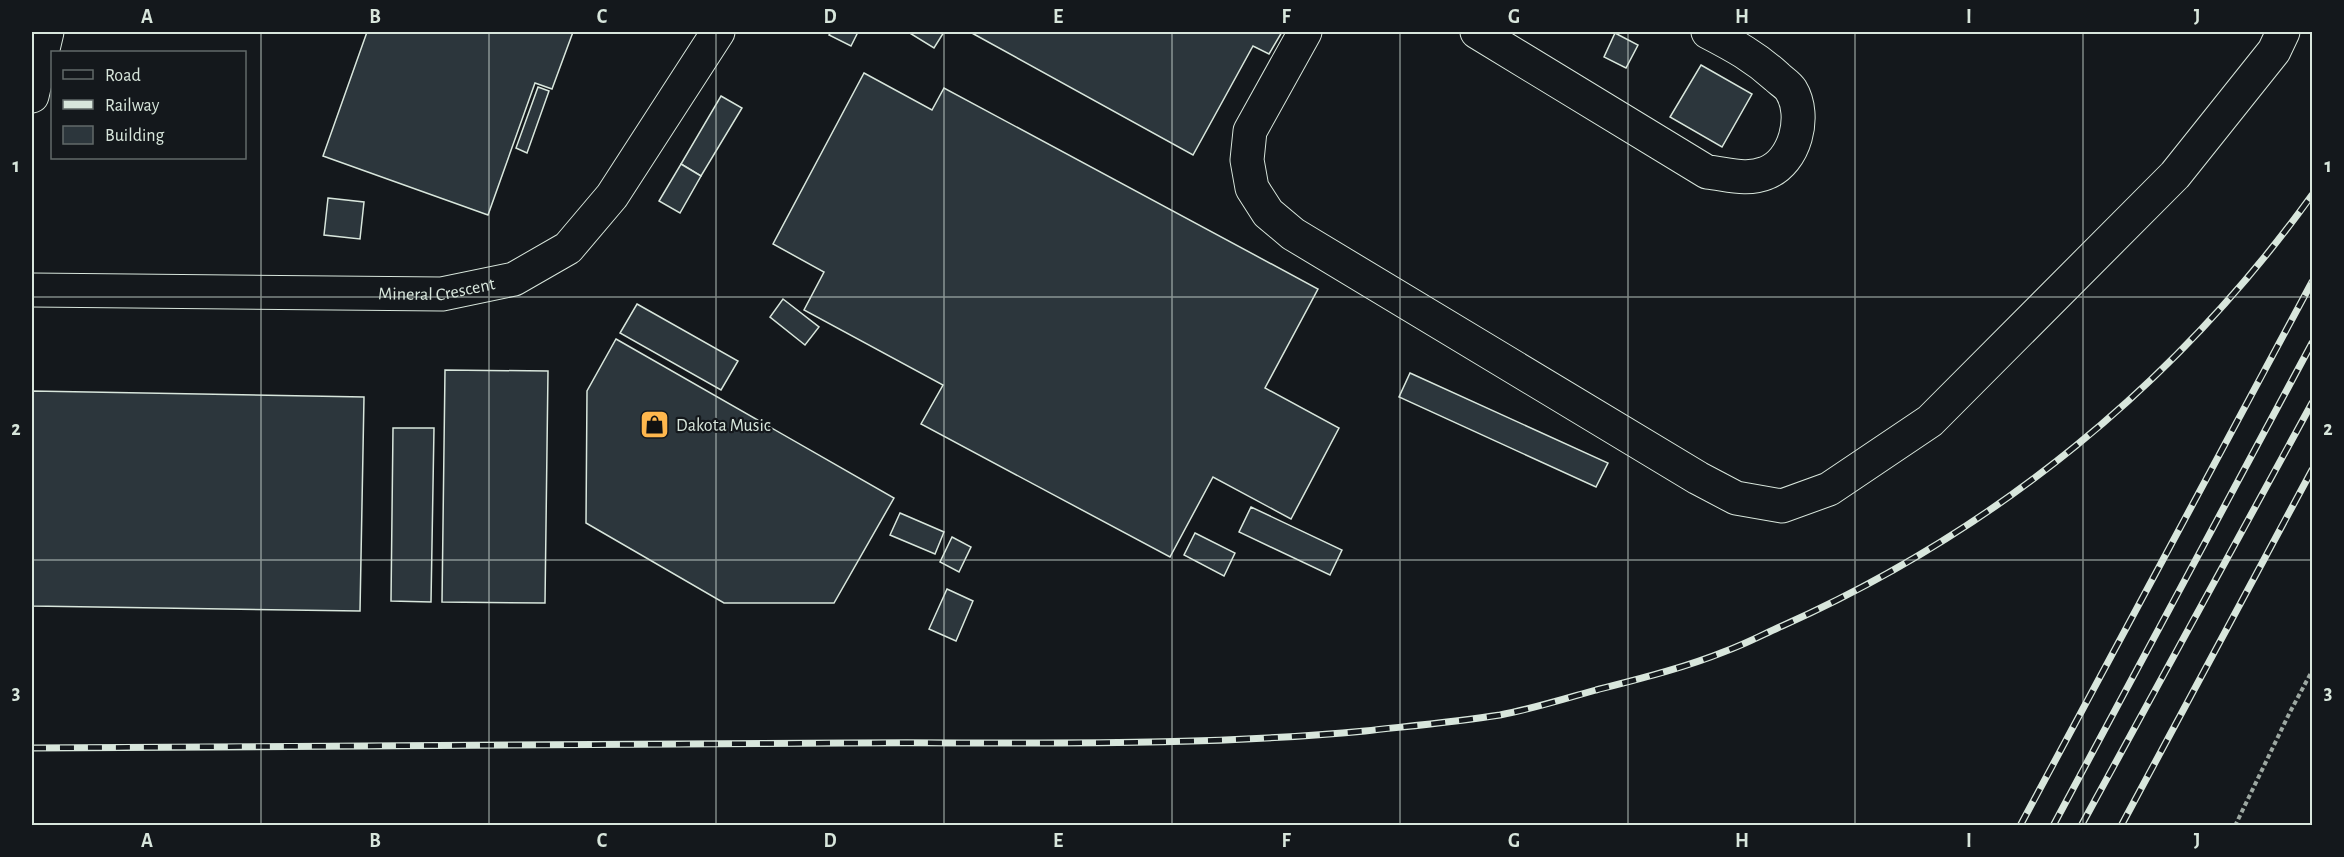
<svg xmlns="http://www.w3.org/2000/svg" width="2344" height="857" font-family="'Alegreya Sans',sans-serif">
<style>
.building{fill:#2c363c;stroke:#d8e6dc;stroke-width:1.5}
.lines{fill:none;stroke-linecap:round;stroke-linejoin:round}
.minor-casing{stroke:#d8e6dc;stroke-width:35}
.path{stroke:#9da8a2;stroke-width:4;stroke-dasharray:4.5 3;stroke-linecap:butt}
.minor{stroke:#14181c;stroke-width:33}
.rail-casing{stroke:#d8e6dc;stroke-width:7}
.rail{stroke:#14181c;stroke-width:4.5;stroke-dasharray:14;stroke-linecap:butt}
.grid{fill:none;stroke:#d8e6dc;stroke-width:1.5;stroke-opacity:0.55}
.labels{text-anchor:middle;stroke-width:4.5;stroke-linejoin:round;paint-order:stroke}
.street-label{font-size:18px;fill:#d8e6dc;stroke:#14181c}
.poi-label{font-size:18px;fill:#d8e6dc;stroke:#14181c;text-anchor:start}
.neatline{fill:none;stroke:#d8e6dc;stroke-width:2}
.grid-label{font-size:20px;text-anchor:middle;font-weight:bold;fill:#d8e6dc}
</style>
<rect width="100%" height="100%" fill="#14181c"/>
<g class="building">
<polygon points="367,32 573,32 552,89 535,83 488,215 323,156"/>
<polygon points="831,32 858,32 851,46 829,35"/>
<polygon points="908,32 944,32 934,48"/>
<polygon points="970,32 1282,32 1269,54 1253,46 1193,155"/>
<polygon points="1615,33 1638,45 1626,68 1604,57"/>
<polygon points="1701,65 1752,94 1722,147 1670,117"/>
<polygon points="864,73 932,110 944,88 1318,289 1265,388 1339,428 1291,519 1213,477 1170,557 921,424 943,385 804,310 824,272 773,244"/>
<polygon points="538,87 549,91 527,153 516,148"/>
<polygon points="721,96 742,108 701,176 681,164"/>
<polygon points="681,164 701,176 680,213 659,201"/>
<polygon points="328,198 364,202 360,239 324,235"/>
<polygon points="783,299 819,327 805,345 770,317"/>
<polygon points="637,304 738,361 721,390 620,333"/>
<polygon points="616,339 894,498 834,603 724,603 586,523 587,391"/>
<polygon points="445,370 548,371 545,603 442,602"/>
<polygon points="1410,373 1608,463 1596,487 1399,397"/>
<polygon points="32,391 364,397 360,611 32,606"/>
<polygon points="393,428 434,428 431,602 391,601"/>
<polygon points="1251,507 1342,550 1330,575 1239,532"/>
<polygon points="900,513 944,532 935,554 890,535"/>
<polygon points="1195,533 1235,553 1224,576 1184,555"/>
<polygon points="952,537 971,547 959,572 940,562"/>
<polygon points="947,589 973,601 956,641 929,629"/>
</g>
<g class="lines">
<defs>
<g id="minor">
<polyline points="1305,32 1250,131 1247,160 1252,188 1268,213 1293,234 1698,478 1736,498 1782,506 1829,489 1930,421 2175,175 2274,51 2283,32"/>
<path d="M1477,32L1707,172C1727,174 1747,181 1766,173C1795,162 1807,116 1791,90C1788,85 1781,81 1777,77C1755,57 1735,46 1708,32"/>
<polyline points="32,96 47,32"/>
<path id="s1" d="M32,290L442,294L514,279L568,248L612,196L718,32"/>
</g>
</defs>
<use href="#minor" class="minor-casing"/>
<polyline class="path" points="2235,826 2290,712 2312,671"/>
<use href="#minor" class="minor"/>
<defs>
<g id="rail">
<path d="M32,748C303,746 575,745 847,743C1019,742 1193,747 1365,731C1410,726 1455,722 1500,715C1532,709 1564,699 1596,690C1639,679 1684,668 1726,651C1745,644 1764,634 1782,626C1995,531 2176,384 2312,195"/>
<polyline points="2020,826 2312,282"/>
<polyline points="2053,826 2312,343"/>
<polyline points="2081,826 2312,403"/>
<polyline points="2121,826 2312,470"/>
</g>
</defs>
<use href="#rail" class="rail-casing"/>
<use href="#rail" class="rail"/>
</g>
<path class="grid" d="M261,32V826M489,32V826M716,32V826M944,32V826M1172,32V826M1400,32V826M1628,32V826M1855,32V826M2083,32V826M32,297H2312M32,560H2312"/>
<defs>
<symbol id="shop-square" viewBox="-11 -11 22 22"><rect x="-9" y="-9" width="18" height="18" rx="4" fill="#ffb74d" stroke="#14181c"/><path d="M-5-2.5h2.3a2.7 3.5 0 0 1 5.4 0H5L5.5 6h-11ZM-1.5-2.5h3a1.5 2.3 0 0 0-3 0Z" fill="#111"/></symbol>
</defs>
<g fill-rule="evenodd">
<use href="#shop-square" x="638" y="408" width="33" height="33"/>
</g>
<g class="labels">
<g class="street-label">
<text dy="6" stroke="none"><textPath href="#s1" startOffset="405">Mineral Crescent</textPath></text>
</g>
<g class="poi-label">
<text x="676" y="431">Dakota Music</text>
</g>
</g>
<rect width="2344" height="857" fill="none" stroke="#14181c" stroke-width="66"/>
<rect x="51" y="51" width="195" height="108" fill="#14181c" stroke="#626a69" stroke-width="1.5"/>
<rect x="63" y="70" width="30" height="9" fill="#14181c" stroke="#626a69" stroke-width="1.5"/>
<text x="105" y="81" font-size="18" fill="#d8e6dc">Road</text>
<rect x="63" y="100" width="30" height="9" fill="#d8e6dc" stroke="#626a69" stroke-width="1.5"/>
<text x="105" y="111" font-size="18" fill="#d8e6dc">Railway</text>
<rect x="63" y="126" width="30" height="18" fill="#2c363c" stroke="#626a69" stroke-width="1.5"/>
<text x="105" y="141" font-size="18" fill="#d8e6dc">Building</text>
<rect x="33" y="33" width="2278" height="791" class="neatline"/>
<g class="grid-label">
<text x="147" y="23">A</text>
<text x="375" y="23">B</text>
<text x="602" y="23">C</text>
<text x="830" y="23">D</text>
<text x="1058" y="23">E</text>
<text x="1286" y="23">F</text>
<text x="1514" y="23">G</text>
<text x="1742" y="23">H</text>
<text x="1969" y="23">I</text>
<text x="2197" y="23">J</text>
<text x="16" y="172">1</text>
<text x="2328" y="172">1</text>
<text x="16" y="435">2</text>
<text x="2328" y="435">2</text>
<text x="16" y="699">3</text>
<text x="2328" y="699">3</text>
<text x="147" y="847">A</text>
<text x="375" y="847">B</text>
<text x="602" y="847">C</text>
<text x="830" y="847">D</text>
<text x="1058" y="847">E</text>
<text x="1286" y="847">F</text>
<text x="1514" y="847">G</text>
<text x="1742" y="847">H</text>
<text x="1969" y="847">I</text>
<text x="2197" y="847">J</text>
</g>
</svg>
